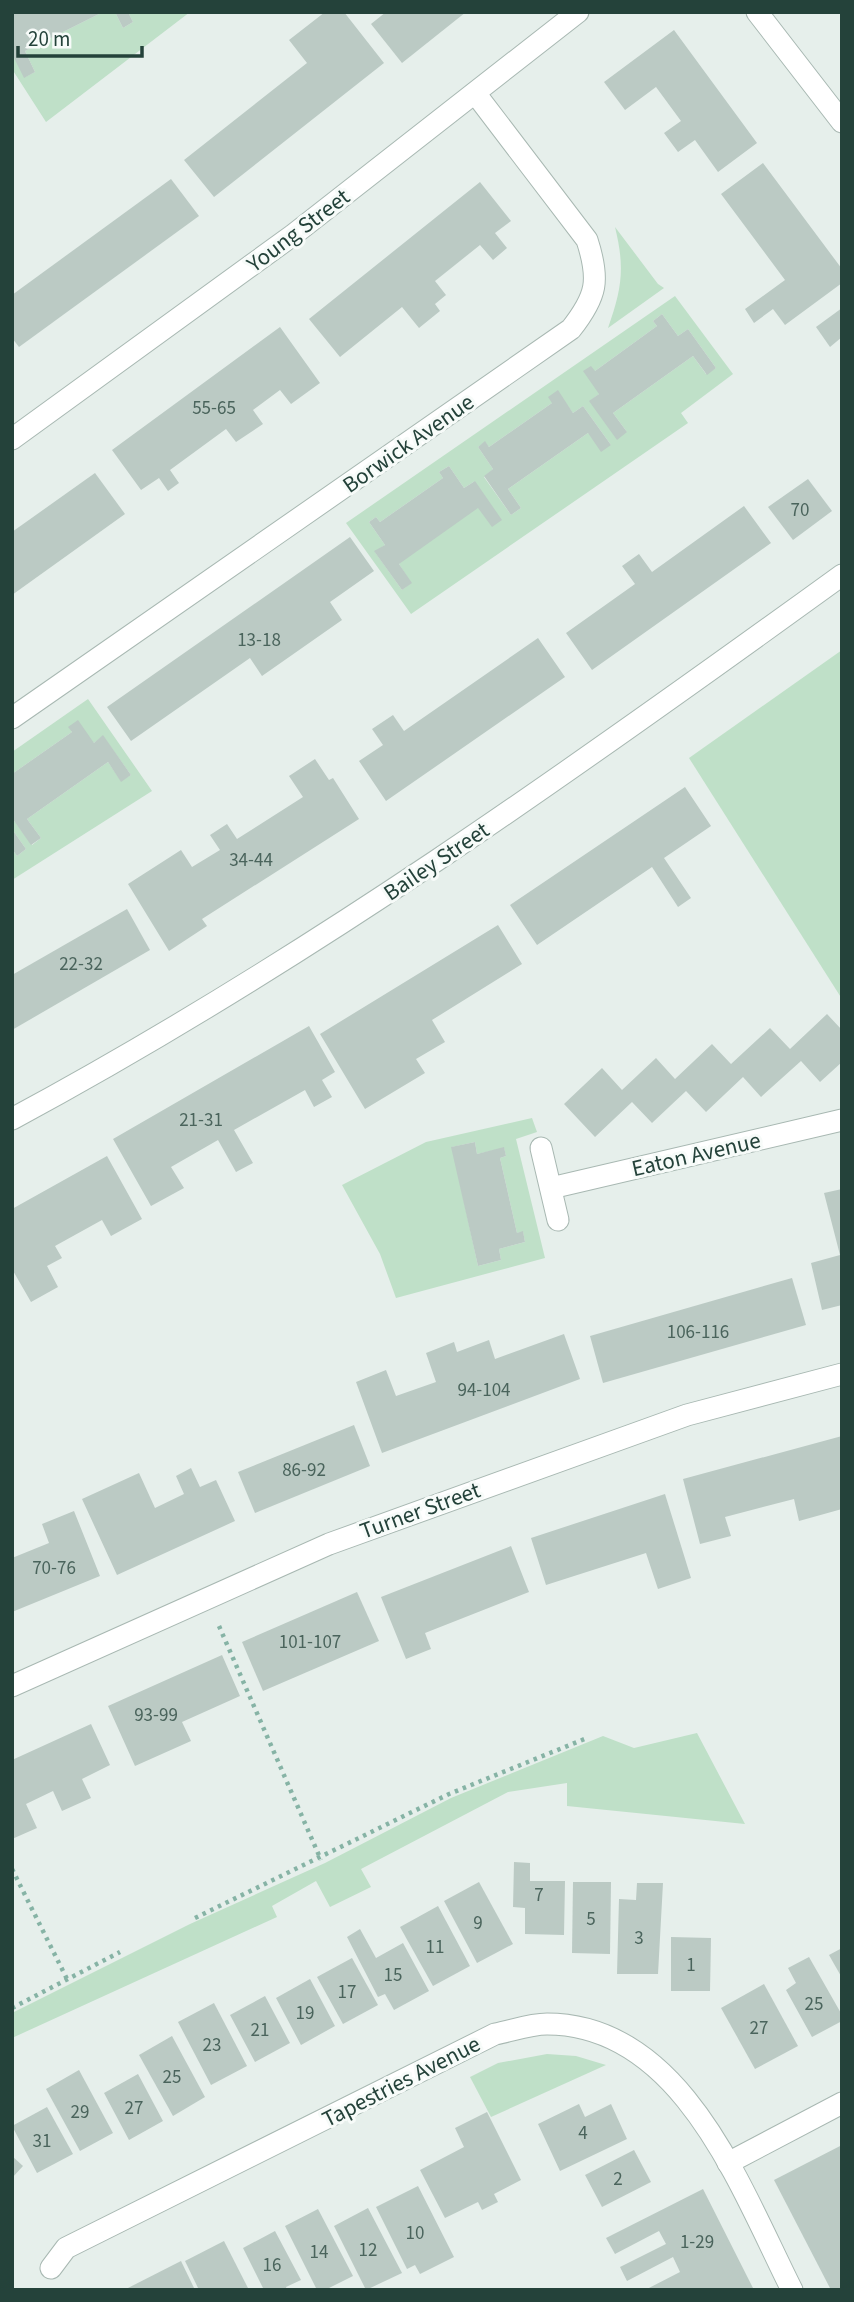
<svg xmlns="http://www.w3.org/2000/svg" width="854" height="2302" font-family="'Source Sans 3',sans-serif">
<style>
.green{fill:#bfe0c8;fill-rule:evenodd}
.building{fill:#bbcac4}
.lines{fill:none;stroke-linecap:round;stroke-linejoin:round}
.minor-casing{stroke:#a8b8b2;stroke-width:23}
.path{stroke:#86b3a5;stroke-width:4.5;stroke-dasharray:3.5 5;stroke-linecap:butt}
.minor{stroke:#fff;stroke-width:21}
.labels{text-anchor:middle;stroke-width:6;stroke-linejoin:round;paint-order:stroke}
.number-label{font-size:19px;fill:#4a645c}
.street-label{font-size:23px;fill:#24423a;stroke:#f7fbf9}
</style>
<rect width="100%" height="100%" fill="#e6efeb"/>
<g class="green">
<polygon points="103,12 115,12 123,28 133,22 128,12 190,12 46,122 12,69 12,54 25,77 35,72 25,51"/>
<path d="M615,227L658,284L664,288L608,328C622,288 625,268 615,227Z"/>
<path d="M675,296L733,374L681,413L688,423L411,614L346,523ZM662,314L678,336L688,329L716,368L706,374L693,356L613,413L627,432L590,401L599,394L595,371L657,326L653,321ZM557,391L573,413L583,406L611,445L588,433L508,489L521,508L511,515L484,477L493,469L478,447L485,442L489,447L552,403ZM449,466L464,488L475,481L399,564L411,583L402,590L375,552L385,545L369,522L376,517L380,522L443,478L439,472Z"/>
<polygon points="842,650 842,999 689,758"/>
<polygon points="88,699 152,791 12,880 12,849 17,856 26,849 12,829 12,818 32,845 41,838 27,819 108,762 121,781 131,775 103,736 94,743 69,727 72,732 12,774 12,752"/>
<path d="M532,1118L537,1132L516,1139L545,1258L396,1298L380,1254L342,1185L426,1142ZM475,1142L477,1154L504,1148L506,1156L500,1158L517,1233L523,1232L525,1242L499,1249L501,1260L478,1266L452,1147Z"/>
<polygon points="697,1733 745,1824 567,1806 567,1783 508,1792 361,1869 371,1887 330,1907 316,1881 272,1906 277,1917 12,2038 12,2013 190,1924 325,1863 451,1798 603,1736 634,1748"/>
<polygon points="547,2054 576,2056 606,2065 491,2117 470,2077 498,2063"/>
</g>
<g class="building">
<polygon points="12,12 103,12 25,51 35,72 24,78 12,54"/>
<polygon points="115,12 128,12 133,22 123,28"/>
<polygon points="325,12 344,12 384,63 214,197 184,160 307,63 289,40"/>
<polygon points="386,12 466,12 402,63 371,24"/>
<polygon points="674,30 757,143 718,172 695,140 678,152 664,133 681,121 656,87 625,110 604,82"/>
<polygon points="763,163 842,269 842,283 785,325 773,309 754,323 745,309 785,280 721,194"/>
<polygon points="171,179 199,216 19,347 12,338 12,295"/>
<polygon points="480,182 511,221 495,233 507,248 493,260 480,245 435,281 446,295 435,304 440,311 419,328 402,307 340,357 309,319"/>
<polygon points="842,308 842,337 830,347 816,327"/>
<polygon points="662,314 678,336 688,329 716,368 707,375 693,356 613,413 627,432 617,440 589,401 599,394 583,371 591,366 595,371 657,326 653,321"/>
<polygon points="280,327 320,383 291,404 280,390 253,410 263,424 236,442 226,429 170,470 179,483 168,491 159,478 141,490 112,450"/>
<polygon points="558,390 573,413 583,406 611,445 601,452 588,433 508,489 521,508 511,515 484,476 493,469 478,447 485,441 489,447 552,403 548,397"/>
<polygon points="449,466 464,488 475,481 502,520 492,527 478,508 399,564 412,583 402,590 374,551 385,545 369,522 376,517 380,522 443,478 439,472"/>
<polygon points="95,473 125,514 12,595 12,532"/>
<polygon points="808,479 832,511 793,540 768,507"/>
<polygon points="744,506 771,543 592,670 566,633 635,584 622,566 639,554 652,572"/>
<polygon points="350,537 374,571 330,602 342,620 262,676 250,658 131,741 107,707"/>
<polygon points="538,638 565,677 386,801 359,761 383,745 372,729 393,715 404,731"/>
<polygon points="78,720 94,743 103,735 131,775 121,782 108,762 27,819 41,838 31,845 12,818 12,774 72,732 68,727"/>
<polygon points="315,759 329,780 333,778 359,819 202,919 207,926 169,951 128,884 181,850 192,867 220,850 210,835 227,824 237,839 303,797 289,776"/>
<polygon points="685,787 711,826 664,858 691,898 678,907 652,867 537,945 510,905"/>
<polygon points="12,829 26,849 17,856 12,849"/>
<polygon points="127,909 150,950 12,1030 12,975"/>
<polygon points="498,925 522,964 432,1020 445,1042 416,1059 425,1073 365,1109 320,1034"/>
<polygon points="827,1014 842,1030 842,1062 820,1082 801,1061 761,1097 743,1077 706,1112 686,1091 652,1123 632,1102 595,1137 564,1104 602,1068 622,1090 656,1058 675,1079 712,1044 731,1064 770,1028 790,1049"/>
<polygon points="309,1026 335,1072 322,1080 332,1097 314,1107 305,1090 234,1130 253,1163 236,1172 218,1140 171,1167 184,1188 151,1206 113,1139"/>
<polygon points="475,1142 477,1154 504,1147 506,1156 500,1158 517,1233 523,1231 525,1242 499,1249 501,1260 478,1266 451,1147"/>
<polygon points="107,1156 142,1219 111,1236 102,1220 55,1246 62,1258 47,1266 58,1287 31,1302 12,1269 12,1209"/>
<polygon points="842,1189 842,1305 822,1310 811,1263 840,1255 824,1193"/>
<polygon points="792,1278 806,1325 603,1383 590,1336"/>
<polygon points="564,1334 580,1379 382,1453 356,1382 386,1370 396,1396 436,1382 426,1353 454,1342 457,1352 489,1340 495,1359"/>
<polygon points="354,1425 370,1466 255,1513 238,1472"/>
<polygon points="842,1436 842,1509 799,1521 794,1499 725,1517 731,1536 700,1544 683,1479"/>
<polygon points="191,1468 200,1487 216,1480 235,1521 117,1575 82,1499 139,1473 155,1508 184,1494 176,1476"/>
<polygon points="665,1494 691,1578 658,1589 646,1553 546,1585 531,1538"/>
<polygon points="74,1511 100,1576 12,1612 12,1558 49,1543 42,1524"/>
<polygon points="511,1546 529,1592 425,1633 431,1649 406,1659 381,1597"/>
<polygon points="357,1592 379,1641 263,1691 242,1642"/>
<polygon points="222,1655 240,1696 182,1722 191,1741 135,1766 108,1706"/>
<polygon points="91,1724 110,1765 82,1779 91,1798 62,1811 53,1791 26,1804 37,1828 12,1839 12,1760"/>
<polygon points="514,1862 530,1863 530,1881 565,1881 564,1935 525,1934 525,1908 513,1907"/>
<polygon points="479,1882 513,1944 477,1963 444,1901"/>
<polygon points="573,1882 611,1882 610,1954 572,1953"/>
<polygon points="637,1883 663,1883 658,1974 617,1974 619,1899 636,1900"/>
<polygon points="438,1906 470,1966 433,1986 400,1927"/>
<polygon points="360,1929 376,1958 403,1943 429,1991 394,2010 385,1994 378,1997 347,1937"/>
<polygon points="671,1937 711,1938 710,1991 671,1991"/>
<polygon points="842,1948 842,1978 829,1955"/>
<polygon points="809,1957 842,2015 842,2021 812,2037 786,1990 796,1983 788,1968"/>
<polygon points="352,1958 378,2005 343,2024 317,1977"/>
<polygon points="310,1979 335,2026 301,2045 276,1998"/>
<polygon points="764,1984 798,2046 755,2069 721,2008"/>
<polygon points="265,1996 290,2043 255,2062 230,2015"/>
<polygon points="214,2003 247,2066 211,2085 178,2022"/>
<polygon points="172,2036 205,2097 173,2116 139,2055"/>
<polygon points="79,2070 113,2133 80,2151 46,2089"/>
<polygon points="138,2074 163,2121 129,2140 104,2093"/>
<polygon points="579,2104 585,2117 611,2104 627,2139 560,2171 538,2124"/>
<polygon points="47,2107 73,2154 37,2173 12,2126"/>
<polygon points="487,2112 521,2180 494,2194 498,2202 482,2210 478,2202 445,2218 420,2170 464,2147 455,2128"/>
<polygon points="842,2145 842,2290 831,2290 774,2180"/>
<polygon points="634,2150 651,2182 602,2207 585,2175"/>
<polygon points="12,2156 23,2166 12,2178"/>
<polygon points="418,2186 454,2257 420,2274 415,2265 407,2269 376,2207"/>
<polygon points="703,2189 754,2290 645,2290 680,2272 673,2257 627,2281 620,2267 666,2244 659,2231 615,2254 606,2238"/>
<polygon points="368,2208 402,2273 366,2290 334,2226"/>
<polygon points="318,2209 353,2276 325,2290 317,2290 285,2226"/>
<polygon points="275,2231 301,2280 286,2287 287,2290 264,2290 243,2248"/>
<polygon points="224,2241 249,2290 199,2290 185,2261"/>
<polygon points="181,2261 195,2290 124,2290"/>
</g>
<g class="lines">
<defs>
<g id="minor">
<polyline points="757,12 842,122"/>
<polyline points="12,439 293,235 578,12"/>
<path d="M12,718L571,329C597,296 600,280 587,240L475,93"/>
<path d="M12,1119C304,962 574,769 842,575"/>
<polyline points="541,1148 558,1220"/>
<polyline points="551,1188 842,1120"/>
<polyline points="12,1686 329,1544 687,1415 842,1374"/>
<polyline points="728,2163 842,2103"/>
<path d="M51,2268L66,2248L495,2034C511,2031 530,2024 547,2024C682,2024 741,2189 792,2290"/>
</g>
</defs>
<use href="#minor" class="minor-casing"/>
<g class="path">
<polyline points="219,1626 321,1860"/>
<polyline points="12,1869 67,1979"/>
<polyline points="195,1918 449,1794 587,1738"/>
<polyline points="12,2008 120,1952"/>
</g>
<use href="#minor" class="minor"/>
</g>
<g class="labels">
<g class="number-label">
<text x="214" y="414">55-65</text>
<text x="800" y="516">70</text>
<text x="259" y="646">13-18</text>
<text x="251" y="866">34-44</text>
<text x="81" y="970">22-32</text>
<text x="201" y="1126">21-31</text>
<text x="698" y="1338">106-116</text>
<text x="484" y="1396">94-104</text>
<text x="304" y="1476">86-92</text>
<text x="54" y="1574">70-76</text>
<text x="310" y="1648">101-107</text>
<text x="156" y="1721">93-99</text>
<text x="539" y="1901">7</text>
<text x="591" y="1925">5</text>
<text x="478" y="1929">9</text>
<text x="639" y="1944">3</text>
<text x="435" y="1953">11</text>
<text x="691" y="1971">1</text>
<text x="393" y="1981">15</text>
<text x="347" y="1998">17</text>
<text x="814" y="2010">25</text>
<text x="305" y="2019">19</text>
<text x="759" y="2034">27</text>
<text x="260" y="2036">21</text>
<text x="212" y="2051">23</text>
<text x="172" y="2083">25</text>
<text x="134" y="2114">27</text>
<text x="80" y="2118">29</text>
<text x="583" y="2139">4</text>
<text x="42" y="2147">31</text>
<text x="618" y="2185">2</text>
<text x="415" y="2239">10</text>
<text x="697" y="2248">1-29</text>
<text x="368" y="2256">12</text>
<text x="319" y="2258">14</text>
<text x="272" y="2271">16</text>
</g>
<g class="street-label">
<text transform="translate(298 230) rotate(-37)" y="8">Young Street</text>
<text transform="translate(408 443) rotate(-35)" y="8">Borwick Avenue</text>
<text transform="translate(436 861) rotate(-34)" y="8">Bailey Street</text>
<text transform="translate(696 1154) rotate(-13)" y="8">Eaton Avenue</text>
<text transform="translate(420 1510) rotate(-20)" y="8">Turner Street</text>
<text transform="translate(401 2081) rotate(-27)" y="8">Tapestries Avenue</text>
</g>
</g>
<rect width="854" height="2302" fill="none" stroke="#24423a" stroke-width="28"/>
<path d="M18 46v10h124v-10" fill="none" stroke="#24423a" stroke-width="3.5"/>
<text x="28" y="46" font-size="21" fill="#24423a" stroke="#f7fbf9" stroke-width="5" paint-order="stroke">20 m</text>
</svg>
